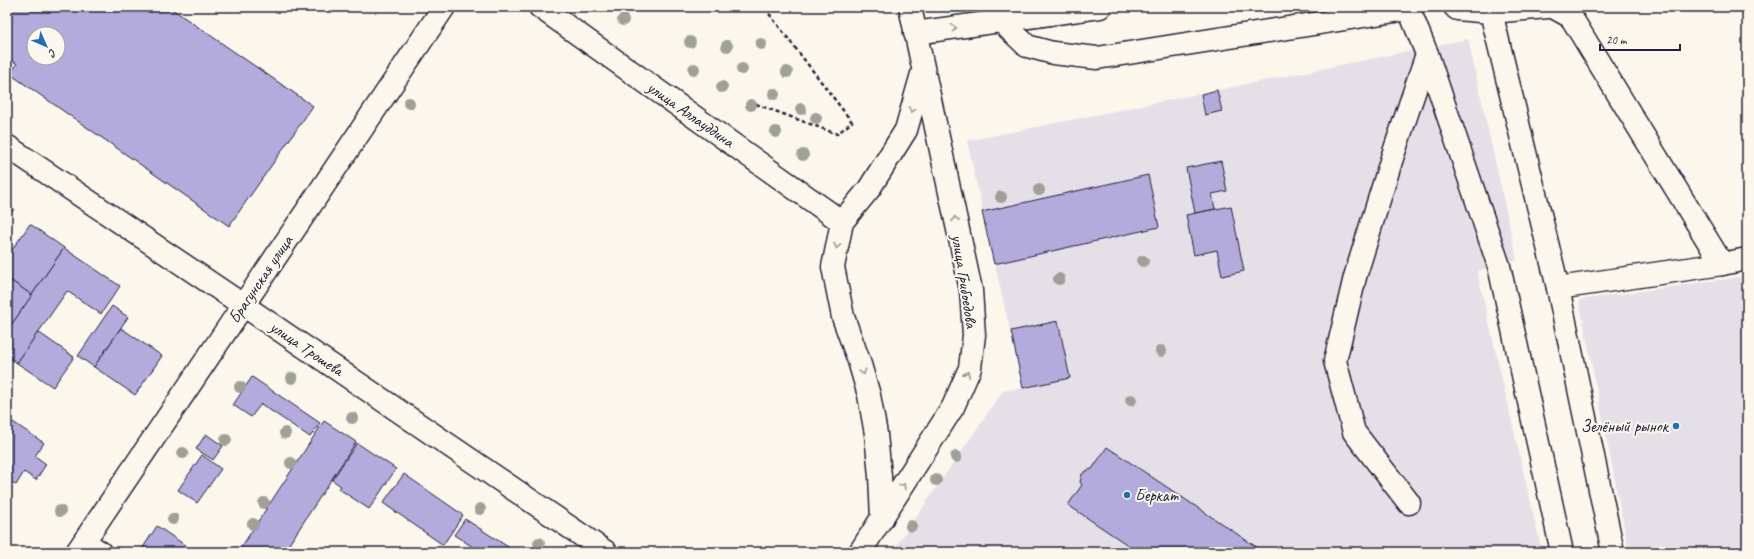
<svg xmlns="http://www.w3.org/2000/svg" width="1754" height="559" font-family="Caveat,sans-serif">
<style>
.built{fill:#e5e0e7}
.building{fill:#b3abdc;stroke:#22223b;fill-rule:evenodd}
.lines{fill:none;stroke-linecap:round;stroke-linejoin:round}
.minor-casing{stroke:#22223b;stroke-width:25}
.path{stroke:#22223b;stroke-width:2.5;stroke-dasharray:4 3;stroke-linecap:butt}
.minor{stroke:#fbf7ec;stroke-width:22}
.tree{fill:#9fa098}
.oneway{stroke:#99979c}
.poi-dot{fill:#1f6fb2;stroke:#fbf7ec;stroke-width:1.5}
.labels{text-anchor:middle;stroke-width:4;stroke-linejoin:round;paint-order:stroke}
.street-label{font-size:17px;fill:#22223b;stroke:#fbf7ec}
.poi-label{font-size:17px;fill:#22223b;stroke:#fbf7ec;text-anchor:end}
</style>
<rect width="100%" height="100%" fill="#fbf7ec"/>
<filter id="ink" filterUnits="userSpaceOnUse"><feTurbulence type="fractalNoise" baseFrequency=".025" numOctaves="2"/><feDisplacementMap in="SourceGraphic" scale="8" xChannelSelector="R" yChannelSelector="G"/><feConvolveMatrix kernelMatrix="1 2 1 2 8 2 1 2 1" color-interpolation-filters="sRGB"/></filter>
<g filter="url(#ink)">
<g class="built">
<polygon points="1468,39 1517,260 1477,271 1542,552 892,552 1003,391 1023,388 967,141"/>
<polygon points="1747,276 1747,552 1629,552 1579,300"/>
</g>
<g class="building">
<path d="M7,7H169L313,106L229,226L10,74L17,64L7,57ZM34,34H58V58H34Z"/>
<polygon points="1217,90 1222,111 1205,115 1201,94"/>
<polygon points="1221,161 1227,191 1212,194 1215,209 1195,213 1186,168"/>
<polygon points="1148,175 1159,227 994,264 982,212"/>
<polygon points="7,205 14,209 7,219"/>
<polygon points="1231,206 1244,271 1222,276 1217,250 1194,255 1186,215"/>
<polygon points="30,224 64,248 32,295 7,278 7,257"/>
<polygon points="64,248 120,286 101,314 67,291 17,363 7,356 7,331"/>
<polygon points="7,278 32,295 7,331"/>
<polygon points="112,306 128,317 94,367 78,356"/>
<polygon points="1058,321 1070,378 1023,388 1011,331"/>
<polygon points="121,328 162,356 135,395 94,367"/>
<polygon points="38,332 74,357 53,387 17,363"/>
<polygon points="252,377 320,423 310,437 261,404 251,417 233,405"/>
<polygon points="7,418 44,443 35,456 46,464 36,480 24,472 16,485 7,479"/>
<polygon points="324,421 356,442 284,552 238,552"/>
<polygon points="206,434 223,446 213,460 196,449"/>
<polygon points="357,443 396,469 369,509 339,489 341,486 332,480"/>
<polygon points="1107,447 1264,552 1138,552 1068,505 1082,485 1080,482 1082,474 1086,471 1092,469"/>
<polygon points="202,455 221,469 197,503 178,490"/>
<polygon points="404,474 463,515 443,545 383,503"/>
<polygon points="465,519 516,552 481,552 454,535"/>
<polygon points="157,526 195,552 140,552"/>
</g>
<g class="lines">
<defs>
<g id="minor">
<polyline points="540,7 842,222"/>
<polyline points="1408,7 1427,54 1392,158 1355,277 1335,361 1354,432 1409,503"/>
<polyline points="1455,7 1457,9 1491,12 1558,288 1613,552"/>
<polyline points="1553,7 1571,17 1722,264"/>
<polyline points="1491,12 1548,7"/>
<polyline points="1001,21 1027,46 1053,53 1097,58 1408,9"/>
<polyline points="915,33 1100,7"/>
<polyline points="1427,54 1499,266 1562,552"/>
<polyline points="7,146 243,305 606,552"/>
<polyline points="1558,288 1722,264 1747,259"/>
<polyline points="882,519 880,476 876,434 869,395 859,361 843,317 833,267 842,222 869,189 906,130 922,74"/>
<polyline points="84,542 100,552"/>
<polyline points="77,552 444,7"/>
<polyline points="860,552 953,407 970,368 974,335 971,290 910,7"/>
</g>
</defs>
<use href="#minor" class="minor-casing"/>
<polyline class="path" points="756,104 837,134 852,122 767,11"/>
<use href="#minor" class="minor"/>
</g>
<g class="tree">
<circle cx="623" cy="20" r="6"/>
<circle cx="690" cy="42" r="6"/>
<circle cx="761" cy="44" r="6"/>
<circle cx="727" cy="46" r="6"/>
<circle cx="694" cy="69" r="6"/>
<circle cx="742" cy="69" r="6"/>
<circle cx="787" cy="72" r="6"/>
<circle cx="722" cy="87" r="6"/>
<circle cx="774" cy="94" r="6"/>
<circle cx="409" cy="103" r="6"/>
<circle cx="751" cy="105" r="6"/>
<circle cx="801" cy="109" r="6"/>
<circle cx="816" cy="118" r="6"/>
<circle cx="776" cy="132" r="6"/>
<circle cx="803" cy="155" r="6"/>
<circle cx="1039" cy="190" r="6"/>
<circle cx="1001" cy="197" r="6"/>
<circle cx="1143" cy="261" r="6"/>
<circle cx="1059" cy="279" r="6"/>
<circle cx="1161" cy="351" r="6"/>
<circle cx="292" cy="378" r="6"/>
<circle cx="240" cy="387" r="6"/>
<circle cx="1131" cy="400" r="6"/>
<circle cx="352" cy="418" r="6"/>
<circle cx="285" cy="433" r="6"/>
<circle cx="226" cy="440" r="6"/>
<circle cx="183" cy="453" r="6"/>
<circle cx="956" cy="457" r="6"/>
<circle cx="291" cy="463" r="6"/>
<circle cx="936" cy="480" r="6"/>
<circle cx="264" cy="503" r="6"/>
<circle cx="480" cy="509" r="6"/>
<circle cx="60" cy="511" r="6"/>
<circle cx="173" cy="519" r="6"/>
<circle cx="253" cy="524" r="6"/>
<circle cx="911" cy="526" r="6"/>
<circle cx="539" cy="543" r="6"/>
</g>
<defs><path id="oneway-chevron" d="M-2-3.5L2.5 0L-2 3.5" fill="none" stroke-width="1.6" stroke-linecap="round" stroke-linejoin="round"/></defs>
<g class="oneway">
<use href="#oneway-chevron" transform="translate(954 28) rotate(-8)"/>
<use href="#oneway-chevron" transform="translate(912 110) rotate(106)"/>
<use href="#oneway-chevron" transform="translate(955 219) rotate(-102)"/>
<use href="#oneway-chevron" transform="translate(837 246) rotate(101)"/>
<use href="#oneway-chevron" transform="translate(863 372) rotate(73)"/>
<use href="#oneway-chevron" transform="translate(967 374) rotate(-67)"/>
<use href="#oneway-chevron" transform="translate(903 486) rotate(-58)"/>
</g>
</g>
<g class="poi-dot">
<circle cx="1676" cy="426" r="4"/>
<circle cx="1127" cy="495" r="4"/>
</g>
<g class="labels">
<g class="street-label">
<text transform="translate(691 114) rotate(35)" y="6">улица Аллауддина</text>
<text transform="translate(260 279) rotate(-56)" y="6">Брагунская улица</text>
<text transform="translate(965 281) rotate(81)" y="6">улица Грибоедова</text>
<text transform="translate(307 348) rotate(34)" y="6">улица Трошева</text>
</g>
<g class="poi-label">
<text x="1668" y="432">Зелёный рынок</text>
<text x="1135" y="501" text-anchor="start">Беркат</text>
</g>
</g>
<rect width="1754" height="559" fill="none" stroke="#fbf7ec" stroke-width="24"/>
<rect x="12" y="12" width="1730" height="535" fill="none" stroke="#22223b" stroke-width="1.5" filter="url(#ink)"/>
<g transform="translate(46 46) rotate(135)"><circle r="19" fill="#fbf7ec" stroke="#a4a2a5"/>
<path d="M0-3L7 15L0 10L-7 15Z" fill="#1f6fb2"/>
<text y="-6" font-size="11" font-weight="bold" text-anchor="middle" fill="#22223b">С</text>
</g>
<path d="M1600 44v6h80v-6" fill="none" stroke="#22223b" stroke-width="2"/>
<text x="1606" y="44" font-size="12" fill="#22223b" stroke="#fbf7ec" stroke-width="3" paint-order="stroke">20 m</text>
</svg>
